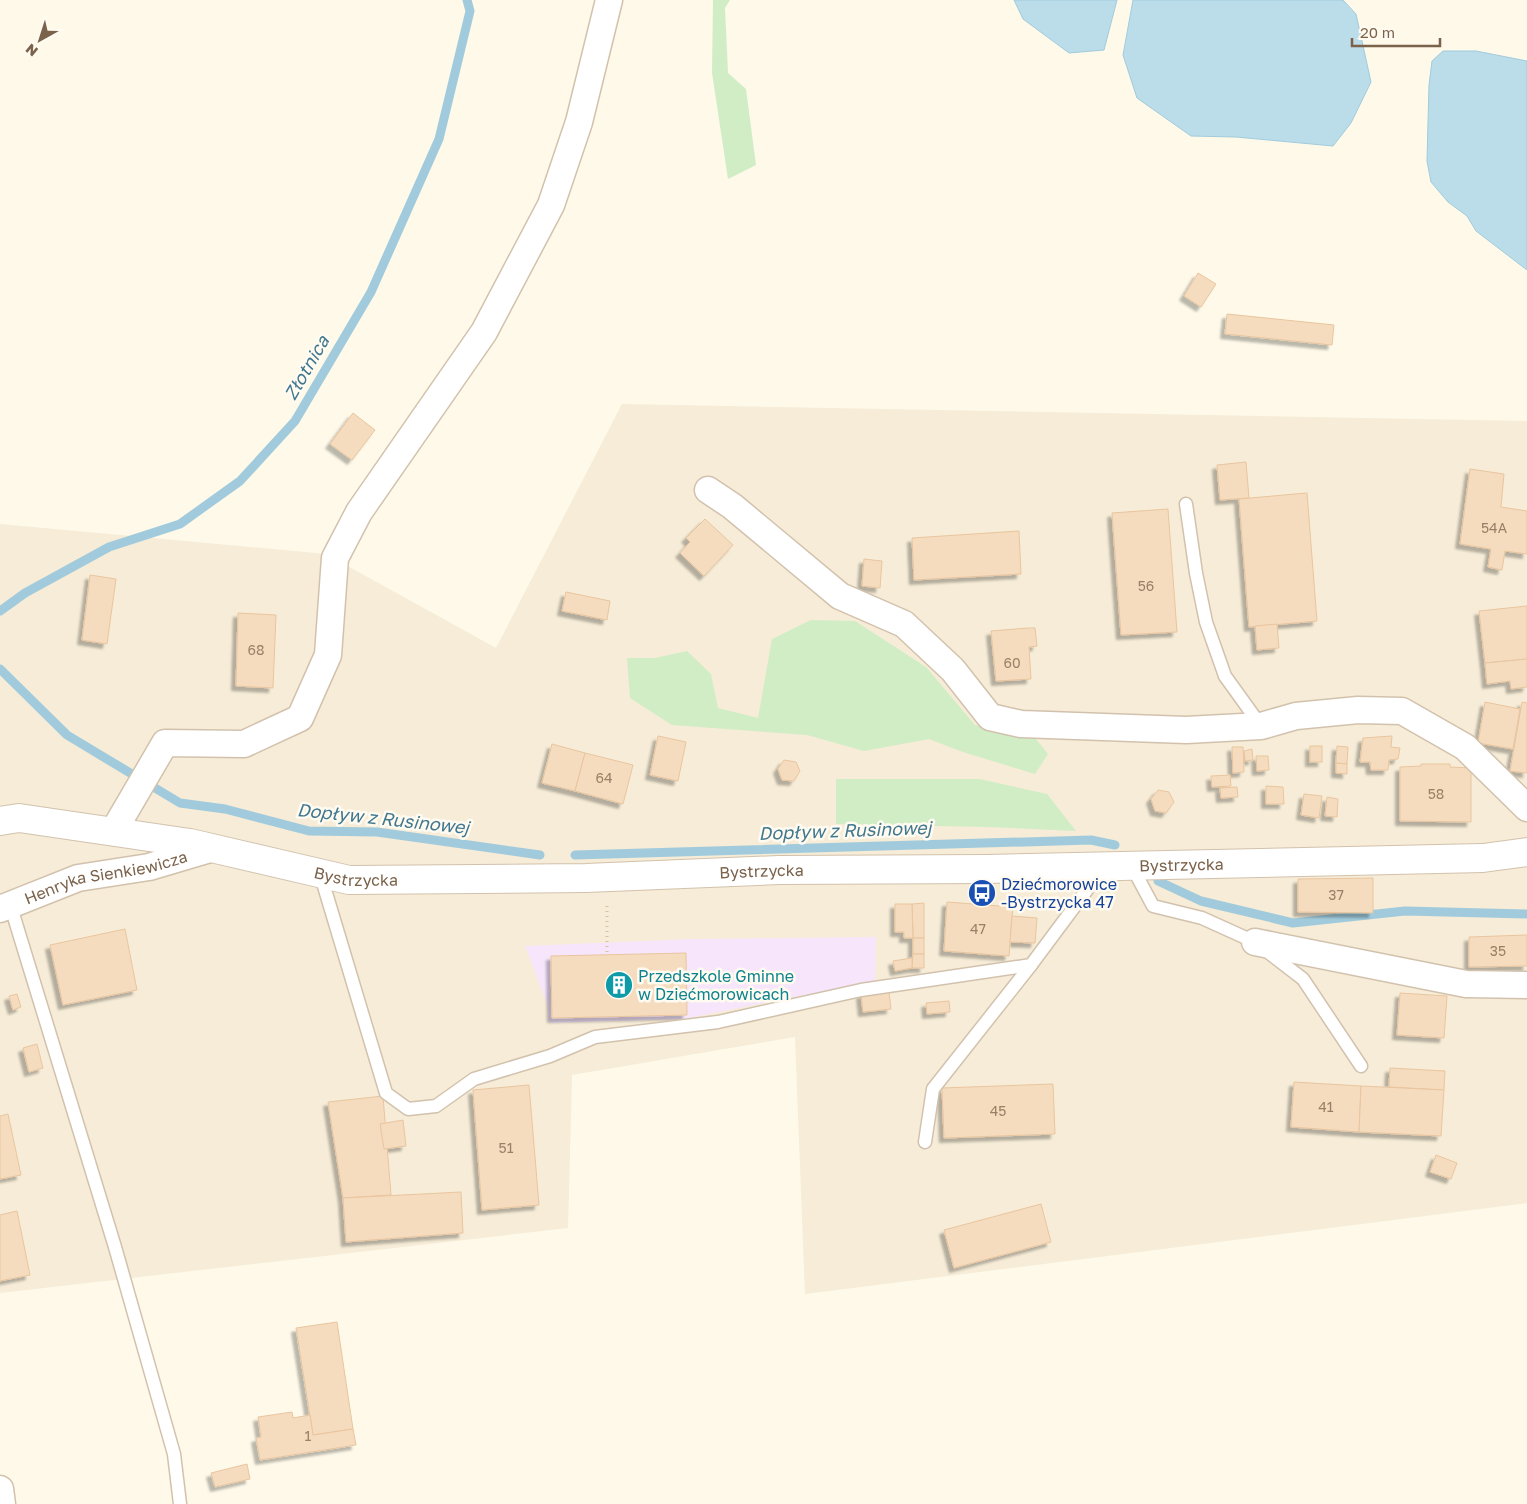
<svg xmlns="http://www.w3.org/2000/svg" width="1527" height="1504" font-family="'Golos Text',sans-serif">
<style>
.residential{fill:#f6ecd7}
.education{fill:#f6e5fb}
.green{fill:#d0edc6}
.water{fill:#bbddea;stroke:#a1cbdc}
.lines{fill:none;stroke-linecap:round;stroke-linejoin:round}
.stream{stroke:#a1cbdc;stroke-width:9}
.building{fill:#f5dcbf;stroke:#e9c59e;filter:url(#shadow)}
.service-casing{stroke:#d2c2ad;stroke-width:15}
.minor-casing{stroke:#d2c2ad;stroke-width:29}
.tertiary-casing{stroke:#d2c2ad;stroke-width:30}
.path{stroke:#dbbfa1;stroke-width:3;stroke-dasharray:1 4;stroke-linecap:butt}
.service{stroke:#fff;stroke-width:12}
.minor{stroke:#fff;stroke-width:26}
.tertiary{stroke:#fff;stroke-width:28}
.labels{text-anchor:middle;stroke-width:5;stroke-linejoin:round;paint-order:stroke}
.number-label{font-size:14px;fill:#9a8067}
.street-label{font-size:16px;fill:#7b624a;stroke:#fffbf1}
.transit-label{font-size:16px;fill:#164399;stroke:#fffbf1;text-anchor:start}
.culture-label{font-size:16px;fill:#0d838f;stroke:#fffbf1;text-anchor:start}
.water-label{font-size:18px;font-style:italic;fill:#417890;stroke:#fffbf1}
</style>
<defs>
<filter id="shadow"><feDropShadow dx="-4.5" dy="4.5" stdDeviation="1" flood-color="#0004"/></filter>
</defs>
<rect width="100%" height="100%" fill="#fef9e9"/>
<polygon class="residential" points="622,404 1527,421 1527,1203 805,1294 795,1037 572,1075 568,1228 0,1293 0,524 326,554 496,648"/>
<polygon class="education" points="876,937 875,981 683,1019 549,1023 547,1004 525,946 693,939"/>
<g class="green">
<polygon points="713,0 730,0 725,8 728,73 746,89 756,165 728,179 712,73"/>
<polygon points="811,620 855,621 926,667 975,725 1032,734 1048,754 1035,774 963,752 929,739 864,751 807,735 672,725 630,698 627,658 655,658 687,651 711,674 718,708 758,718 772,639"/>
<polygon points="836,779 979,779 1047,794 1076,831 988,827 836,824"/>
</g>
<g class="water">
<polygon points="1014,0 1117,0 1104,50 1069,53 1023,19"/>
<polygon points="1133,0 1343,0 1356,14 1371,82 1351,123 1333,146 1236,137 1191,136 1137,98 1123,55"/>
<polygon points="1443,51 1476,51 1527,61 1527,270 1476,231 1467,216 1448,202 1431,182 1427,161 1429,85 1432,61"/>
</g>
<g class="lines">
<g class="stream">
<polyline points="0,611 25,593 109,547 180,524 240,481 295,421 371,292 439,139 470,11 467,0"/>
<polyline points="0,669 67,735 180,803 225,809 309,831 377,832 540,855"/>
<polyline points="575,855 1091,840 1115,845"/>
<polyline points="1158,881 1201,901 1293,923 1405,911 1527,914"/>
</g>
</g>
<g class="building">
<polygon points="1198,273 1216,284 1201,307 1184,296"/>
<polygon points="1227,314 1334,325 1332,345 1225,334"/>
<polygon points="353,413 375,430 352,460 330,444"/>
<polygon points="1246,462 1249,498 1220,500 1217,465"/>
<polygon points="1470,469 1504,474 1501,507 1527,511 1527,554 1505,551 1502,570 1488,567 1491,549 1460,544"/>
<polygon points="1307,493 1317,621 1249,627 1239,499"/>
<polygon points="1168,509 1177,632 1121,635 1112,513"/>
<polygon points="705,519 733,545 704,576 680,553 690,542 686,538"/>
<polygon points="1019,531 1021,574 914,580 912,538"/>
<polygon points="864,559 882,561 880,588 862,586"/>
<polygon points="90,575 116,579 107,644 82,640"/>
<polygon points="566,592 610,601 607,620 562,611"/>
<polygon points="1527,606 1527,659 1485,663 1479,611"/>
<polygon points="238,613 276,615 273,688 236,686"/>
<polygon points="1277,624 1279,648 1257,650 1255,626"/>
<polygon points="1028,628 1035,628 1037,646 1029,647 1031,679 996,681 991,631"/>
<polygon points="1527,659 1527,687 1511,689 1510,681 1487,684 1485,663"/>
<polygon points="1485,702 1520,709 1513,749 1478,743"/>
<polygon points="1522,702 1527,703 1527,773 1510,771"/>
<polygon points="658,736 686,742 678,781 650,775"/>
<polygon points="1392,736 1391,747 1400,748 1398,759 1389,760 1388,770 1371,770 1370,762 1360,762 1363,738"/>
<polygon points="552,744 585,753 575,791 542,783"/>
<rect x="1310" y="746" width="12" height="16"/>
<polygon points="1337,746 1348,747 1347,764 1336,763"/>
<polygon points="1232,747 1243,747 1244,772 1233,773"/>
<polygon points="1252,749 1253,760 1245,761 1244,751"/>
<polygon points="585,753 633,765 623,804 575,791"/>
<polygon points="1256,756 1268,756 1269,770 1257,771"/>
<polygon points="784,760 796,762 800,771 794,781 782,780 778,769"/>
<polygon points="1336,763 1347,764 1347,774 1336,773"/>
<polygon points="1421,764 1450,764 1450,767 1471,768 1471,822 1400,821 1400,767 1421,766"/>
<polygon points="1230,775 1231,786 1212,787 1211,776"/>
<polygon points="1266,786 1283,787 1284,804 1266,804"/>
<polygon points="1237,787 1238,797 1221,798 1220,788"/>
<polygon points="1158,790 1169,792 1174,802 1166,813 1155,811 1151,799"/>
<polygon points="1304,794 1322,796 1319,818 1301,815"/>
<polygon points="1327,797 1338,799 1337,817 1325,816"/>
<polygon points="1373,878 1373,913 1298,912 1298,879"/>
<polygon points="947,902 1013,907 1009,956 944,951"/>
<polygon points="924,903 924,938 913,938 912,904"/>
<polygon points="895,904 912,904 913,938 904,938 904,932 895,932"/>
<polygon points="1012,916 1037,918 1035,943 1010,942"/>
<polygon points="125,929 137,990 63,1005 50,945"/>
<polygon points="1527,935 1527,966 1469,967 1469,937"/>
<rect x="913" y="938" width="11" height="16"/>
<polygon points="686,953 687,1015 552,1018 551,956"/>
<polygon points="913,954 924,954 924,968 912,968"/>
<polygon points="912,958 912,968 895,971 893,961"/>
<polygon points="889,992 891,1009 863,1012 861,994"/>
<polygon points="1400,993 1447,996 1444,1038 1397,1035"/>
<polygon points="17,994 21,1007 13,1010 9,996"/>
<polygon points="949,1001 950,1012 927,1014 926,1003"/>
<polygon points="37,1044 43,1068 29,1072 23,1048"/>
<polygon points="1390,1068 1445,1071 1444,1090 1389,1087"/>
<polygon points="1294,1082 1361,1086 1359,1132 1291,1127"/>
<polygon points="1053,1084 1055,1134 944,1138 942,1088"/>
<polygon points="529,1085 539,1205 482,1210 473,1090"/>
<polygon points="1361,1086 1444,1090 1441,1136 1359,1132"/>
<polygon points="383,1096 391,1195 343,1198 328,1102"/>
<polygon points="8,1114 21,1175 0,1179 0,1116"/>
<polygon points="403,1120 406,1146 384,1149 380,1124"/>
<polygon points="1436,1155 1457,1163 1451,1179 1430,1172"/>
<polygon points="461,1192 463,1233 346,1242 343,1198"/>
<polygon points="1041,1204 1051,1242 954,1268 944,1230"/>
<polygon points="17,1211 30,1275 0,1281 0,1215"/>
<polygon points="337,1322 353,1429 313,1435 296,1328"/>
<polygon points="292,1412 293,1418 310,1415 313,1435 353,1429 356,1445 260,1460 256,1438 261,1437 258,1417"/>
<polygon points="247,1464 250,1479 215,1487 211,1473"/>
</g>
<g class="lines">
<defs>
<g id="service">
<polyline points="1186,504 1196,573 1206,622 1225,676 1261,726"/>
<polyline points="1131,865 1153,906 1202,918 1255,942 1303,979 1361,1066"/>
<polyline points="320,873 386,1093 408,1109 436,1106 474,1079 550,1056 595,1037 718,1022 861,990 1031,965 1104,867"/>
<polyline points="10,904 115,1247 174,1454 180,1504"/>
<polyline points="925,1142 933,1089 1031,965"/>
</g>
<g id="minor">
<polyline points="708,490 732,506 840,596 904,624 953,670 990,717 1021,724 1186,730 1261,726 1296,716 1358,710 1402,711 1465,747 1527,808"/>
<polyline points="113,832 165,743 244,744 300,718 328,655 335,558 359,512 484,332 551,205 579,122 609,0"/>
<path id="s1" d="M0,909L78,878L149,867L213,848"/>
<polyline points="1255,942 1466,984 1527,985"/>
<polyline points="0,1489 2,1504"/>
</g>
<g id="tertiary">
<path id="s2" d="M0,821L19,818L190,843L349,880L586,878L779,870L987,869L1483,858L1527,852"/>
</g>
</defs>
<use href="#service" class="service-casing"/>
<use href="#minor" class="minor-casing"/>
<use href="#tertiary" class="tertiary-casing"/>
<polyline class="path" points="607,906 607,955"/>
<use href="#service" class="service"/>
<use href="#minor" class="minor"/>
<use href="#tertiary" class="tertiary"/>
</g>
<defs>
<symbol id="bus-disc" viewBox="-11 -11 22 22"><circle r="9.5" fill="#1a4fb4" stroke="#fffbf1"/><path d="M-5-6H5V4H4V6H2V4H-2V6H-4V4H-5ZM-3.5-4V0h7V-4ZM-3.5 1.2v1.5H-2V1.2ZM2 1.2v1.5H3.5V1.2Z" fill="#fff"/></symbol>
<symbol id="building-disc" viewBox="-11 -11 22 22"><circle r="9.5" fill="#0f9aa8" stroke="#fffbf1"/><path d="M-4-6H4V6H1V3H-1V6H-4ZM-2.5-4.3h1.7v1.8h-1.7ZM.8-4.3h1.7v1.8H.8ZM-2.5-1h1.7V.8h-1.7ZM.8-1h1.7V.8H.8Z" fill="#fff"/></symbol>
</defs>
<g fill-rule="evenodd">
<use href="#bus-disc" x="966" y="877" width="32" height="32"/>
<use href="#building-disc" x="603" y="969" width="32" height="32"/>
</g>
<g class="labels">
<g class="number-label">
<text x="1494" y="533">54A</text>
<text x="1146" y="591">56</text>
<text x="256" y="655">68</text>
<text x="1012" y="668">60</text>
<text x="604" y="783">64</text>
<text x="1436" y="799">58</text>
<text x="1336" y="900">37</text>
<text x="978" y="934">47</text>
<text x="1498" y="956">35</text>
<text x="1326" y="1112">41</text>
<text x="998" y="1116">45</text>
<text x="506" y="1153">51</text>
<text x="308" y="1441">1</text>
</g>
<g class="street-label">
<text dy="6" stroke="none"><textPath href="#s2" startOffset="1188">Bystrzycka</textPath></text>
<text dy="6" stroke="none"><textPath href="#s2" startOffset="768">Bystrzycka</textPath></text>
<text dy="6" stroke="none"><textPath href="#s2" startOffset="362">Bystrzycka</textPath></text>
<text dy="6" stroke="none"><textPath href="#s1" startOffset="111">Henryka Sienkiewicza</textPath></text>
</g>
<g class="transit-label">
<text x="1001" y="890">Dziećmorowice<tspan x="1001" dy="18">-Bystrzycka 47</tspan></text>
</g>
<g class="culture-label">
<text x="638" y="982">Przedszkole Gminne<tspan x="638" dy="18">w Dziećmorowicach</tspan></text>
</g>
<g class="water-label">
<text transform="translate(307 368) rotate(-60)" y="6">Złotnica</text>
<text transform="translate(383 819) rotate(6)" y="6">Dopływ z Rusinowej</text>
<text transform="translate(845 831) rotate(-2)" y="6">Dopływ z Rusinowej</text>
</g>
</g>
<g transform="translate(40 40) rotate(219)" stroke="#fffbf1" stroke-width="4" paint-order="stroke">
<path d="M0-4L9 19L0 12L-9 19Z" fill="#7b624a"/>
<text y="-8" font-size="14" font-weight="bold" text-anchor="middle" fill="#7b624a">N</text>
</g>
<path d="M1352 38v8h88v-8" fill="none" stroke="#7b624a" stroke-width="2.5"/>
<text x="1360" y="38" font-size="15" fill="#7b624a" stroke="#fffbf1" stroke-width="4" paint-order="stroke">20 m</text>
</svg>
